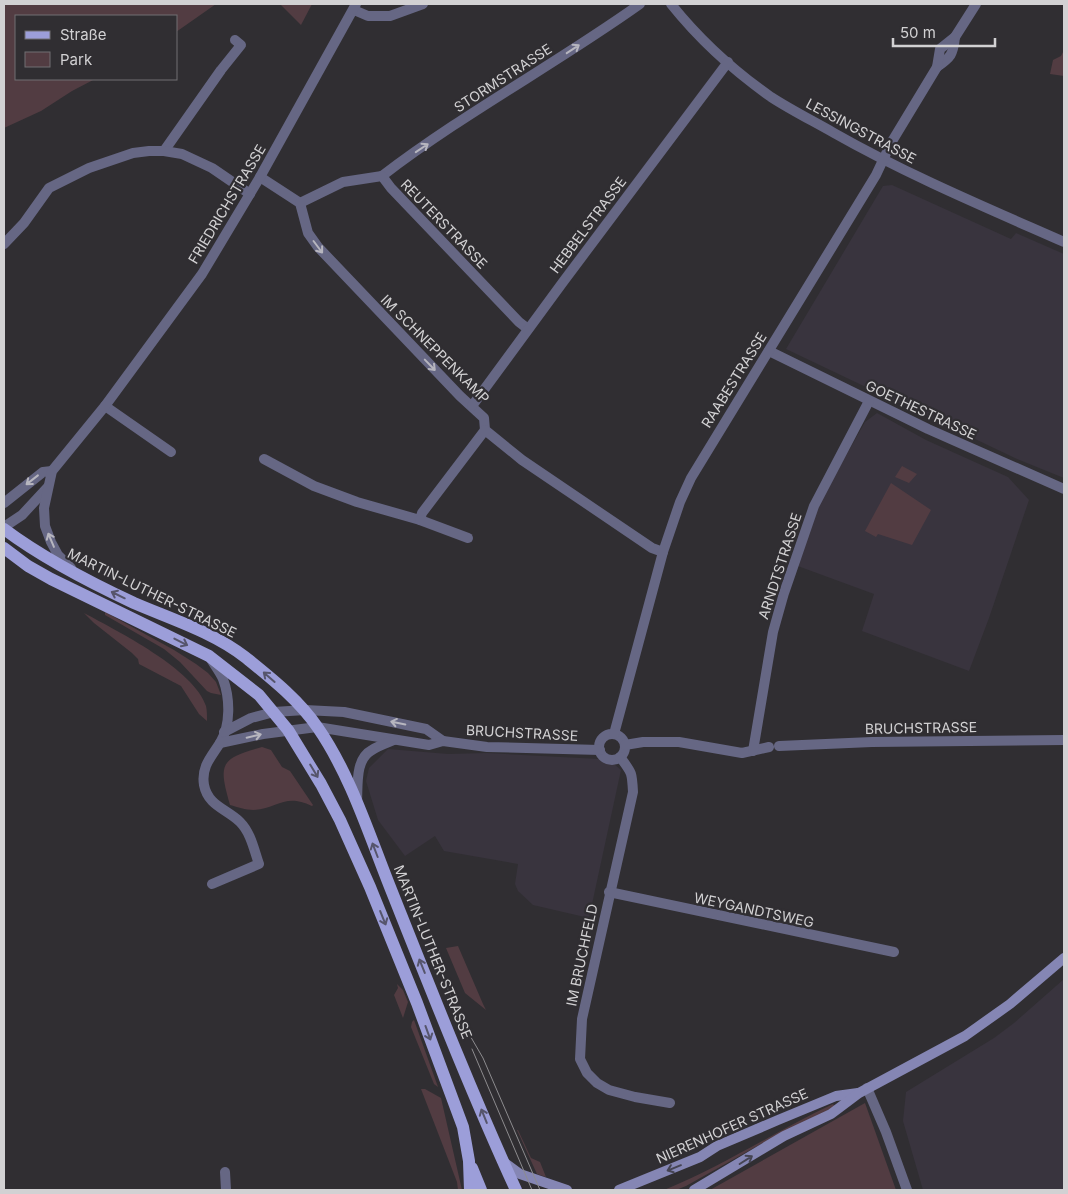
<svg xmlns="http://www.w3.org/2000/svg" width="1068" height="1194" font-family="Inter,sans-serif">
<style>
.built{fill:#39343e}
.green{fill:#523c42}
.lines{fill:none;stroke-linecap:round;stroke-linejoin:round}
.street{stroke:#666784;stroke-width:10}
.secondary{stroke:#8586b4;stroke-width:10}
.primary{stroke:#9c9ed9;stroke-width:12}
.tram{stroke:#8d8c8f;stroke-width:1}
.oneway{stroke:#b7b6bf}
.oneway2{stroke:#56556c}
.oneway3{stroke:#454452}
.labels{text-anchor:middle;stroke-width:4.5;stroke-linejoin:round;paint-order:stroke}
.street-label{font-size:14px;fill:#d2d1d3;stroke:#302e32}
</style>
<rect width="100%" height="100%" fill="#302e32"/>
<g class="built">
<polygon points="892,185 1011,239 1016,233 1064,254 1064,478 1017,459 786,349 883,186"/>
<polygon points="877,413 926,440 1008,477 1029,500 989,618 969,671 862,631 874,594 795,565 822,498 865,422"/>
<polygon points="388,749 448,754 487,753 599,759 614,764 621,770 589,918 533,905 518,891 515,884 518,864 444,851 435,836 405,856 378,820 366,781 369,768"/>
<polygon points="1064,979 1064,1190 923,1190 903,1121 906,1092 994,1038 1014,1023"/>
</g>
<g class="green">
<polygon points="4,4 216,4 176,32 176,16 16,16 16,79 95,79 72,91 41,111 4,128"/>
<polygon points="280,4 312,4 301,25"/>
<polygon points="1064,50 1064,76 1050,74 1053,60 1061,56"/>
<polygon points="902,466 917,474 909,483 895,477"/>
<polygon points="891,483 931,510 912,545 878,534 876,537 865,531"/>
<polygon points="105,612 174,650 196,664 208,673 216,682 221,695 211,693 207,691 180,662 164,649 105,615"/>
<path d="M84,613C117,631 194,669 206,706C207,710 207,716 207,721L199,714L181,686L139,664L138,659L132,653L94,623Z"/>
<path d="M262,747L271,750L282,767L290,771L313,805L312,806C285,793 279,808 254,810C245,810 238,807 230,805C218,763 220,759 262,747Z"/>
<polygon points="458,946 483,1004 486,1010 465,993 446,948"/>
<polygon points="397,984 403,990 408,1002 403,1018 394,995 398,988"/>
<polygon points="414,1020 438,1087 434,1084 411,1027 412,1022"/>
<polygon points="421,1089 425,1089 441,1098 462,1190 458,1190 457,1182"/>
<polygon points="865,1103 896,1190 710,1190"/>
<path d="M833,1104L835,1107L777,1135L686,1186L676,1190H664C723,1166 776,1131 833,1104Z"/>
<polygon points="517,1130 518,1130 531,1158 540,1162 546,1177 537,1174"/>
</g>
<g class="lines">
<g class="street">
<path d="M671,4C699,39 734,71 771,97C791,110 813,121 834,133C908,175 987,208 1064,242"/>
<polyline points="354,10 368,16 390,16 423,4"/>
<path d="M937,67C951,57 953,55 955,37"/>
<polyline points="164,151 221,70 241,45 235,40"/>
<path d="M382,176C464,113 556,64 640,4"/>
<polyline points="260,177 300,203 308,233 318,247 460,396 484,418 485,430 522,460 652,548 663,552"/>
<polyline points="300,203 343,182 382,176 391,188 519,322 528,329"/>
<polyline points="4,244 24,223 49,188 89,168 133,153 149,151 164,151 182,154 212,168 250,194"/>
<polyline points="769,351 928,429 1064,489"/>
<polyline points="105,406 171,452"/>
<polyline points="472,406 563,282 728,62"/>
<polyline points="264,459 314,486 357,502 420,520 422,513 485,430"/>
<polyline points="4,503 43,472 52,471"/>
<polyline points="420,520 468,538"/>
<polyline points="4,527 22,515 48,487"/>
<polyline points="71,568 58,555 51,542 45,526 44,508 52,471 105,406 202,274 260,177 356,4"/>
<path d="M211,659C215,666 220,672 223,679C230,698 231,725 220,743C211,757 201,767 204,785C208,806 227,809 240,822C251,833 254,850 259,864L212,884"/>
<polyline points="224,732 251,718 274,712 305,710 344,712 426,729 443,741"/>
<circle cx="612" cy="747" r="13"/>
<polyline points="614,734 663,552 680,502 691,478 876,175 891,143 937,67 940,49 955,37 976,4"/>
<polyline points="220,743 263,734 317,727 429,745 443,741 487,747 600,750"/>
<polyline points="625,745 643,742 679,742 742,753 769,747"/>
<polyline points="779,746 872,742 1064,740"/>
<polyline points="753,751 773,632 784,593 814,506 869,401"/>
<path d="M620,757C632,773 632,772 633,792L582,1019L580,1059L587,1073L597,1083L609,1090L635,1097L670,1103"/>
<path d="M357,802C358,785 355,759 372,750C378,746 387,743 394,740"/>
<polyline points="609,892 894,952"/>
<polyline points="867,1088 886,1132 907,1190"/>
<polyline points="225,1172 226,1190"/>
</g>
<g class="secondary">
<polyline points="505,1163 520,1174 567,1190"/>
<polyline points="619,1190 700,1157 717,1146 778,1120 836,1096 858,1093"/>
<polyline points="694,1190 784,1136 831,1114 859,1093 965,1036 1010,1004 1064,958"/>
</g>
<g class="primary">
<path d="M4,529C44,559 89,582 134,603C171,619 213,632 245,657C271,678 299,700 318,728C352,777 371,841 394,897C433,995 472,1094 516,1190"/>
<polyline points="4,548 28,566 51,579 209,656 259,695 288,730 321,784 340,820 370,887 417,1003 463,1127 469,1161 470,1190"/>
<polyline points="472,1168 481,1190"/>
</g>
<g class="tram">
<polyline points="442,976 465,1027 483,1058 540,1190"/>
<polyline points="472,1049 532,1190"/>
</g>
</g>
<defs><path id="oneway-shaft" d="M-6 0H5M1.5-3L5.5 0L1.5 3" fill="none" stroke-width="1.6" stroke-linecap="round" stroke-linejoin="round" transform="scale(1.25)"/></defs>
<g class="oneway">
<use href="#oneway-shaft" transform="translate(573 49) rotate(-33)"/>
<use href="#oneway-shaft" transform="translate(422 148) rotate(-34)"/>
<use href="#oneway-shaft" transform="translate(318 247) rotate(53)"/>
<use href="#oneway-shaft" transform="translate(430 365) rotate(46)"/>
<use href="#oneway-shaft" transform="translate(32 480) rotate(142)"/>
<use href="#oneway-shaft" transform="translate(51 540) rotate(-113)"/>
<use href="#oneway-shaft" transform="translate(398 723) rotate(-168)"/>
<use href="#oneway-shaft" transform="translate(254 736) rotate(-13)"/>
</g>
<g class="oneway2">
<use href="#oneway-shaft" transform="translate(118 595) rotate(-154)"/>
<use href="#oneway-shaft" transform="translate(181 642) rotate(27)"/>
<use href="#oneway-shaft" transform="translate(269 677) rotate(-139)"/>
<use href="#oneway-shaft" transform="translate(314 771) rotate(59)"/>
<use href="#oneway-shaft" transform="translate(375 850) rotate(-111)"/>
<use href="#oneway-shaft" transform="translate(383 918) rotate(68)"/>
<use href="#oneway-shaft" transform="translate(422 966) rotate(-112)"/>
<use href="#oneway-shaft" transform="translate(428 1033) rotate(70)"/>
<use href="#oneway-shaft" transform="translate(484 1116) rotate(-112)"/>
</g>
<g class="oneway3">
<use href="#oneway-shaft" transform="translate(746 1160) rotate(-32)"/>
<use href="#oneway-shaft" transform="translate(674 1168) rotate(158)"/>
</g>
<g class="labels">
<g class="street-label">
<text transform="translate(503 78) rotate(-33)" y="5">STORMSTRASSE</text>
<text transform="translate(861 131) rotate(28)" y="5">LESSINGSTRASSE</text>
<text transform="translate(227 204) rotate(-59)" y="5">FRIEDRICHSTRASSE</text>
<text transform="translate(444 224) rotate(46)" y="5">REUTERSTRASSE</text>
<text transform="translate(588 225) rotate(-53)" y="5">HEBBELSTRASSE</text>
<text transform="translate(435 349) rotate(45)" y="5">IM SCHNEPPENKAMP</text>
<text transform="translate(734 380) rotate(-58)" y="5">RAABESTRASSE</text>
<text transform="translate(921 410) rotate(25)" y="5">GOETHESTRASSE</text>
<text transform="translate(780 566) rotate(-72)" y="5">ARNDTSTRASSE</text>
<text transform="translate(152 593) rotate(26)" y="5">MARTIN-LUTHER-STRASSE</text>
<text transform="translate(921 728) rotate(-1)" y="5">BRUCHSTRASSE</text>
<text transform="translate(522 733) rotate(3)" y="5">BRUCHSTRASSE</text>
<text transform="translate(754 910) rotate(12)" y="5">WEYGANDTSWEG</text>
<text transform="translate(433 952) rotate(68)" y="5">MARTIN-LUTHER-STRASSE</text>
<text transform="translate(582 955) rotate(-78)" y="5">IM BRUCHFELD</text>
<text transform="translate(732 1126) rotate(-24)" y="5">NIERENHOFER STRASSE</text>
</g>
</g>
<rect width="1068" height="1194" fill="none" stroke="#d2d1d3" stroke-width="10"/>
<rect x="15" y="15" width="162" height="65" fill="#302e32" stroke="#716f72"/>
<rect x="25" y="31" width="25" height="8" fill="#9c9ed9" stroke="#716f72"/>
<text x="60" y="40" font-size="15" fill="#d2d1d3">Straße</text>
<rect x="25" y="52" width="25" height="15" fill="#523c42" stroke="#716f72"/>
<text x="60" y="65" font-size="15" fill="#d2d1d3">Park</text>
<path d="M893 38v8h102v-8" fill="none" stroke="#d2d1d3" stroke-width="2.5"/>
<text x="900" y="38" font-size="15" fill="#d2d1d3" stroke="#302e32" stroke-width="4" paint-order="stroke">50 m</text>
</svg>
